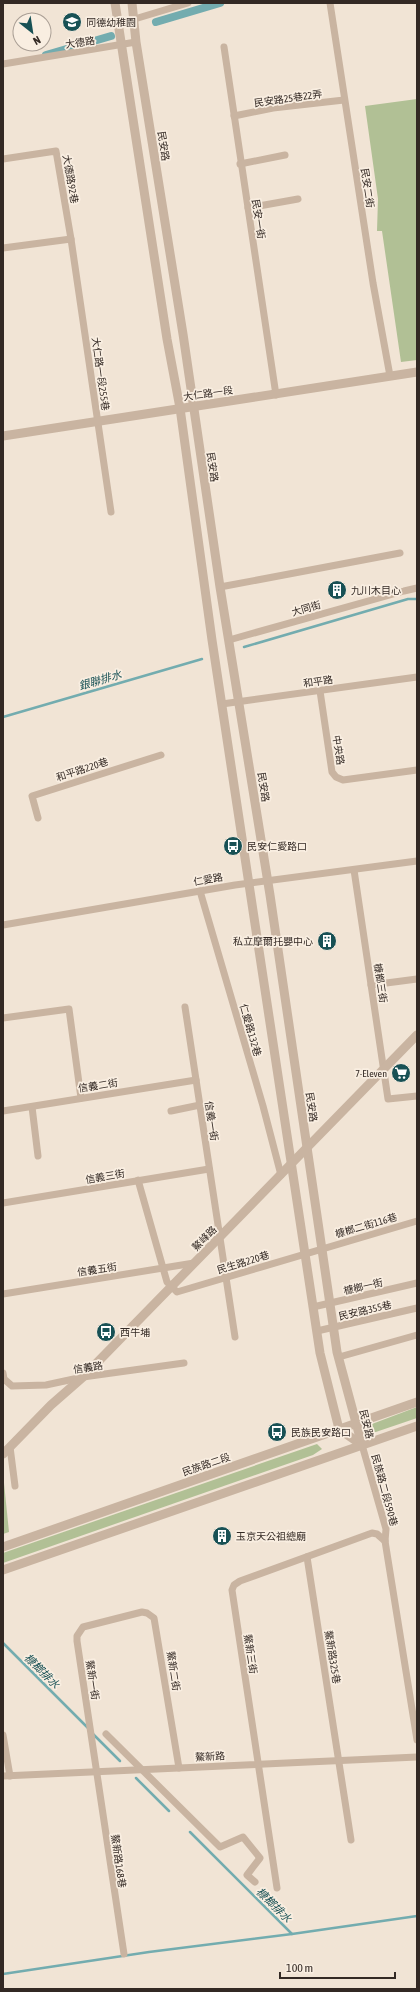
<svg xmlns="http://www.w3.org/2000/svg" width="420" height="1992" font-family="'Asap Condensed','Noto Sans TC',sans-serif">
<style>
.green{fill:#b1c095}
.lines{fill:none;stroke-linecap:round;stroke-linejoin:round}
.stream{stroke:#73acaf;stroke-width:2.5}
.canal{stroke:#73acaf;stroke-width:8}
.minor{stroke:#c9b4a1;stroke-width:7}
.tertiary{stroke:#c9b4a1;stroke-width:9}
.labels{text-anchor:middle;stroke-width:3.5;stroke-linejoin:round;paint-order:stroke}
.poi-label{font-size:10px;fill:#332924;stroke:#f9eee1;text-anchor:start}
.street-label{font-size:10px;fill:#332924;stroke:#f9eee1}
.water-label{font-size:11px;font-style:italic;fill:#185155;stroke:#f9eee1}
</style>
<rect width="100%" height="100%" fill="#f1e4d5"/>
<g class="green">
<polygon points="417,99 417,360 401,362 382,231 377,231 378,199 365,106"/>
<polygon points="417,1407 417,1418 367,1435 362,1433 364,1427"/>
<polygon points="317,1444 322,1449 313,1455 3,1563 3,1553"/>
<polygon points="3,1473 9,1532 3,1534"/>
</g>
<g class="lines">
<g class="stream">
<polyline points="244,647 408,599 417,599"/>
<polyline points="3,717 202,659"/>
<polyline points="3,1643 89,1729"/>
<polyline points="93,1734 120,1761"/>
<polyline points="136,1778 169,1811"/>
<polyline points="190,1832 292,1934 417,1916"/>
<polyline points="3,1974 149,1952 292,1934"/>
</g>
<g class="canal">
<polyline points="156,22 220,3"/>
<polyline points="46,55 111,36"/>
</g>
<g class="minor">
<polyline points="330,3 373,283 390,376"/>
<polyline points="118,24 188,3"/>
<polyline points="224,47 276,395"/>
<polyline points="3,64 136,42"/>
<polyline points="234,116 273,108 344,100"/>
<polyline points="3,159 56,151 71,239 111,512"/>
<polyline points="240,164 285,155"/>
<polyline points="248,208 298,199"/>
<polyline points="3,248 71,239"/>
<polyline points="220,587 400,553"/>
<polyline points="229,640 404,591 417,588"/>
<polyline points="320,691 332,772 336,777 343,780 417,770"/>
<polyline points="222,704 417,677"/>
<polyline points="38,818 32,796 161,755"/>
<polyline points="354,870 388,1099 417,1096"/>
<polyline points="200,891 263,1106 281,1175"/>
<polyline points="3,925 235,885 417,861"/>
<polyline points="371,985 417,979"/>
<polyline points="185,1007 235,1337"/>
<polyline points="3,1018 69,1009 81,1098"/>
<polyline points="32,1107 38,1156"/>
<polyline points="3,1111 196,1080"/>
<polyline points="171,1111 200,1105"/>
<polyline points="138,1180 167,1282 177,1292 417,1221"/>
<polyline points="3,1203 209,1169"/>
<polyline points="3,1294 194,1263"/>
<polyline points="313,1307 417,1283"/>
<polyline points="317,1331 417,1308"/>
<polyline points="339,1357 417,1335"/>
<polyline points="3,1373 4,1379 12,1386 46,1385 83,1377 184,1363"/>
<polyline points="362,1445 386,1529 385,1541 417,1740"/>
<polyline points="10,1447 15,1486"/>
<polyline points="307,1557 351,1840"/>
<polyline points="106,1734 220,1847 243,1837 260,1858 247,1875 255,1882"/>
<polyline points="3,1735 10,1776"/>
<polyline points="3,1776 417,1757"/>
<polyline points="277,1888 232,1590 234,1585 240,1581 372,1533 377,1534 385,1541"/>
<polyline points="124,1954 77,1641 77,1636 83,1627 142,1612 147,1613 154,1618 179,1768"/>
</g>
<g class="tertiary">
<polyline points="115,3 167,339 180,408 212,640 320,1353 339,1429 362,1445"/>
<polyline points="132,3 136,42 183,334 220,587 270,895 337,1352 362,1445"/>
<polyline points="3,436 417,372"/>
<polyline points="3,1454 51,1405 83,1377 417,1035"/>
<polyline points="3,1547 417,1402"/>
<polyline points="3,1570 417,1426"/>
</g>
</g>
<defs>
<symbol id="school-disc" viewBox="-11 -11 22 22"><circle r="9.5" fill="#185155" stroke="#f9eee1"/><path d="M0-5L7-2L0 1L-7-2ZM-4 1L0 2.5L4 1V4Q0 6-4 4Z" fill="#fff"/></symbol>
<symbol id="building-disc" viewBox="-11 -11 22 22"><circle r="9.5" fill="#185155" stroke="#f9eee1"/><path d="M-4-6H4V6H1V3H-1V6H-4ZM-2.5-4.3h1.7v1.8h-1.7ZM.8-4.3h1.7v1.8H.8ZM-2.5-1h1.7V.8h-1.7ZM.8-1h1.7V.8H.8Z" fill="#fff"/></symbol>
<symbol id="bus-disc" viewBox="-11 -11 22 22"><circle r="9.5" fill="#185155" stroke="#f9eee1"/><path d="M-5-6H5V4H4V6H2V4H-2V6H-4V4H-5ZM-3.5-4V0h7V-4ZM-3.5 1.2v1.5H-2V1.2ZM2 1.2v1.5H3.5V1.2Z" fill="#fff"/></symbol>
<symbol id="supermarket-disc" viewBox="-11 -11 22 22"><circle r="9.5" fill="#185155" stroke="#f9eee1"/><path d="M-6-5.5h2.5l.6 2H6L4.5 2H-2.5L-4.4-4H-6ZM-1.5 3.2a1.3 1.3 0 1 0 .1 0ZM3 3.2a1.3 1.3 0 1 0 .1 0Z" fill="#fff"/></symbol>
</defs>
<g fill-rule="evenodd">
<use href="#school-disc" x="61" y="11" width="22" height="22"/>
<use href="#building-disc" x="326" y="579" width="22" height="22"/>
<use href="#bus-disc" x="222" y="835" width="22" height="22"/>
<use href="#building-disc" x="316" y="930" width="22" height="22"/>
<use href="#supermarket-disc" x="390" y="1062" width="22" height="22"/>
<use href="#bus-disc" x="95" y="1321" width="22" height="22"/>
<use href="#bus-disc" x="266" y="1421" width="22" height="22"/>
<use href="#building-disc" x="211" y="1525" width="22" height="22"/>
</g>
<g class="labels">
<g class="poi-label">
<text x="86" y="26">同德幼稚園</text>
<text x="351" y="594">九川木目心</text>
<text x="247" y="850">民安仁愛路口</text>
<text x="313" y="945" text-anchor="end">私立摩爾托嬰中心</text>
<text x="387" y="1077" text-anchor="end">7-Eleven</text>
<text x="120" y="1336">西牛埔</text>
<text x="291" y="1436">民族民安路口</text>
<text x="236" y="1540">玉京天公祖總廟</text>
</g>
<g class="street-label">
<text transform="translate(80 42) rotate(-8)" y="4">大德路</text>
<text transform="translate(288 98) rotate(-8)" y="4">民安路25巷22弄</text>
<text transform="translate(164 146) rotate(81)" y="4">民安路</text>
<text transform="translate(71 179) rotate(80)" y="4">大德路92巷</text>
<text transform="translate(368 188) rotate(81)" y="4">民安二街</text>
<text transform="translate(259 219) rotate(81)" y="4">民安一街</text>
<text transform="translate(101 374) rotate(82)" y="4">大仁路一段255巷</text>
<text transform="translate(208 393) rotate(-8)" y="4">大仁路一段</text>
<text transform="translate(213 467) rotate(82)" y="4">民安路</text>
<text transform="translate(306 608) rotate(-16)" y="4">大同街</text>
<text transform="translate(318 681) rotate(-8)" y="4">和平路</text>
<text transform="translate(339 750) rotate(81)" y="4">中央路</text>
<text transform="translate(82 769) rotate(-18)" y="4">和平路220巷</text>
<text transform="translate(264 787) rotate(81)" y="4">民安路</text>
<text transform="translate(208 879) rotate(-10)" y="4">仁愛路</text>
<text transform="translate(381 983) rotate(81)" y="4">槺榔三街</text>
<text transform="translate(251 1030) rotate(74)" y="4">仁愛路132巷</text>
<text transform="translate(98 1085) rotate(-9)" y="4">信義二街</text>
<text transform="translate(312 1107) rotate(82)" y="4">民安路</text>
<text transform="translate(212 1121) rotate(81)" y="4">信義一街</text>
<text transform="translate(105 1176) rotate(-10)" y="4">信義三街</text>
<text transform="translate(366 1225) rotate(-16)" y="4">槺榔二街116巷</text>
<text transform="translate(204 1238) rotate(-45)" y="4">鰲峰路</text>
<text transform="translate(243 1262) rotate(-17)" y="4">民生路220巷</text>
<text transform="translate(97 1269) rotate(-9)" y="4">信義五街</text>
<text transform="translate(363 1286) rotate(-13)" y="4">槺榔一街</text>
<text transform="translate(365 1310) rotate(-13)" y="4">民安路355巷</text>
<text transform="translate(88 1367) rotate(-9)" y="4">信義路</text>
<text transform="translate(367 1424) rotate(76)" y="4">民安路</text>
<text transform="translate(206 1464) rotate(-19)" y="4">民族路二段</text>
<text transform="translate(385 1490) rotate(75)" y="4">民族路二段590巷</text>
<text transform="translate(251 1654) rotate(81)" y="4">鰲新三街</text>
<text transform="translate(333 1657) rotate(81)" y="4">鰲新路325巷</text>
<text transform="translate(174 1671) rotate(81)" y="4">鰲新二街</text>
<text transform="translate(93 1680) rotate(81)" y="4">鰲新一街</text>
<text transform="translate(210 1756) rotate(-3)" y="4">鰲新路</text>
<text transform="translate(119 1861) rotate(82)" y="4">鰲新路168巷</text>
</g>
<g class="water-label">
<text transform="translate(100 680) rotate(-16)" y="4">銀聯排水</text>
<text transform="translate(42 1671) rotate(45)" y="4">槺榔排水</text>
<text transform="translate(274 1905) rotate(45)" y="4">槺榔排水</text>
</g>
</g>
<rect width="420" height="1992" fill="none" stroke="#332924" stroke-width="8"/>
<g transform="translate(32 32) rotate(150)"><circle r="19" fill="#f9eee1" stroke="#aa9f95"/>
<path d="M0-3L7 15L0 10L-7 15Z" fill="#185155"/>
<text y="-6" font-size="11" font-weight="bold" text-anchor="middle" fill="#332924">N</text>
</g>
<path d="M280 1972v6h115v-6" fill="none" stroke="#332924" stroke-width="2"/>
<text x="286" y="1972" font-size="12" fill="#332924" stroke="#f9eee1" stroke-width="3" paint-order="stroke">100 m</text>
</svg>
